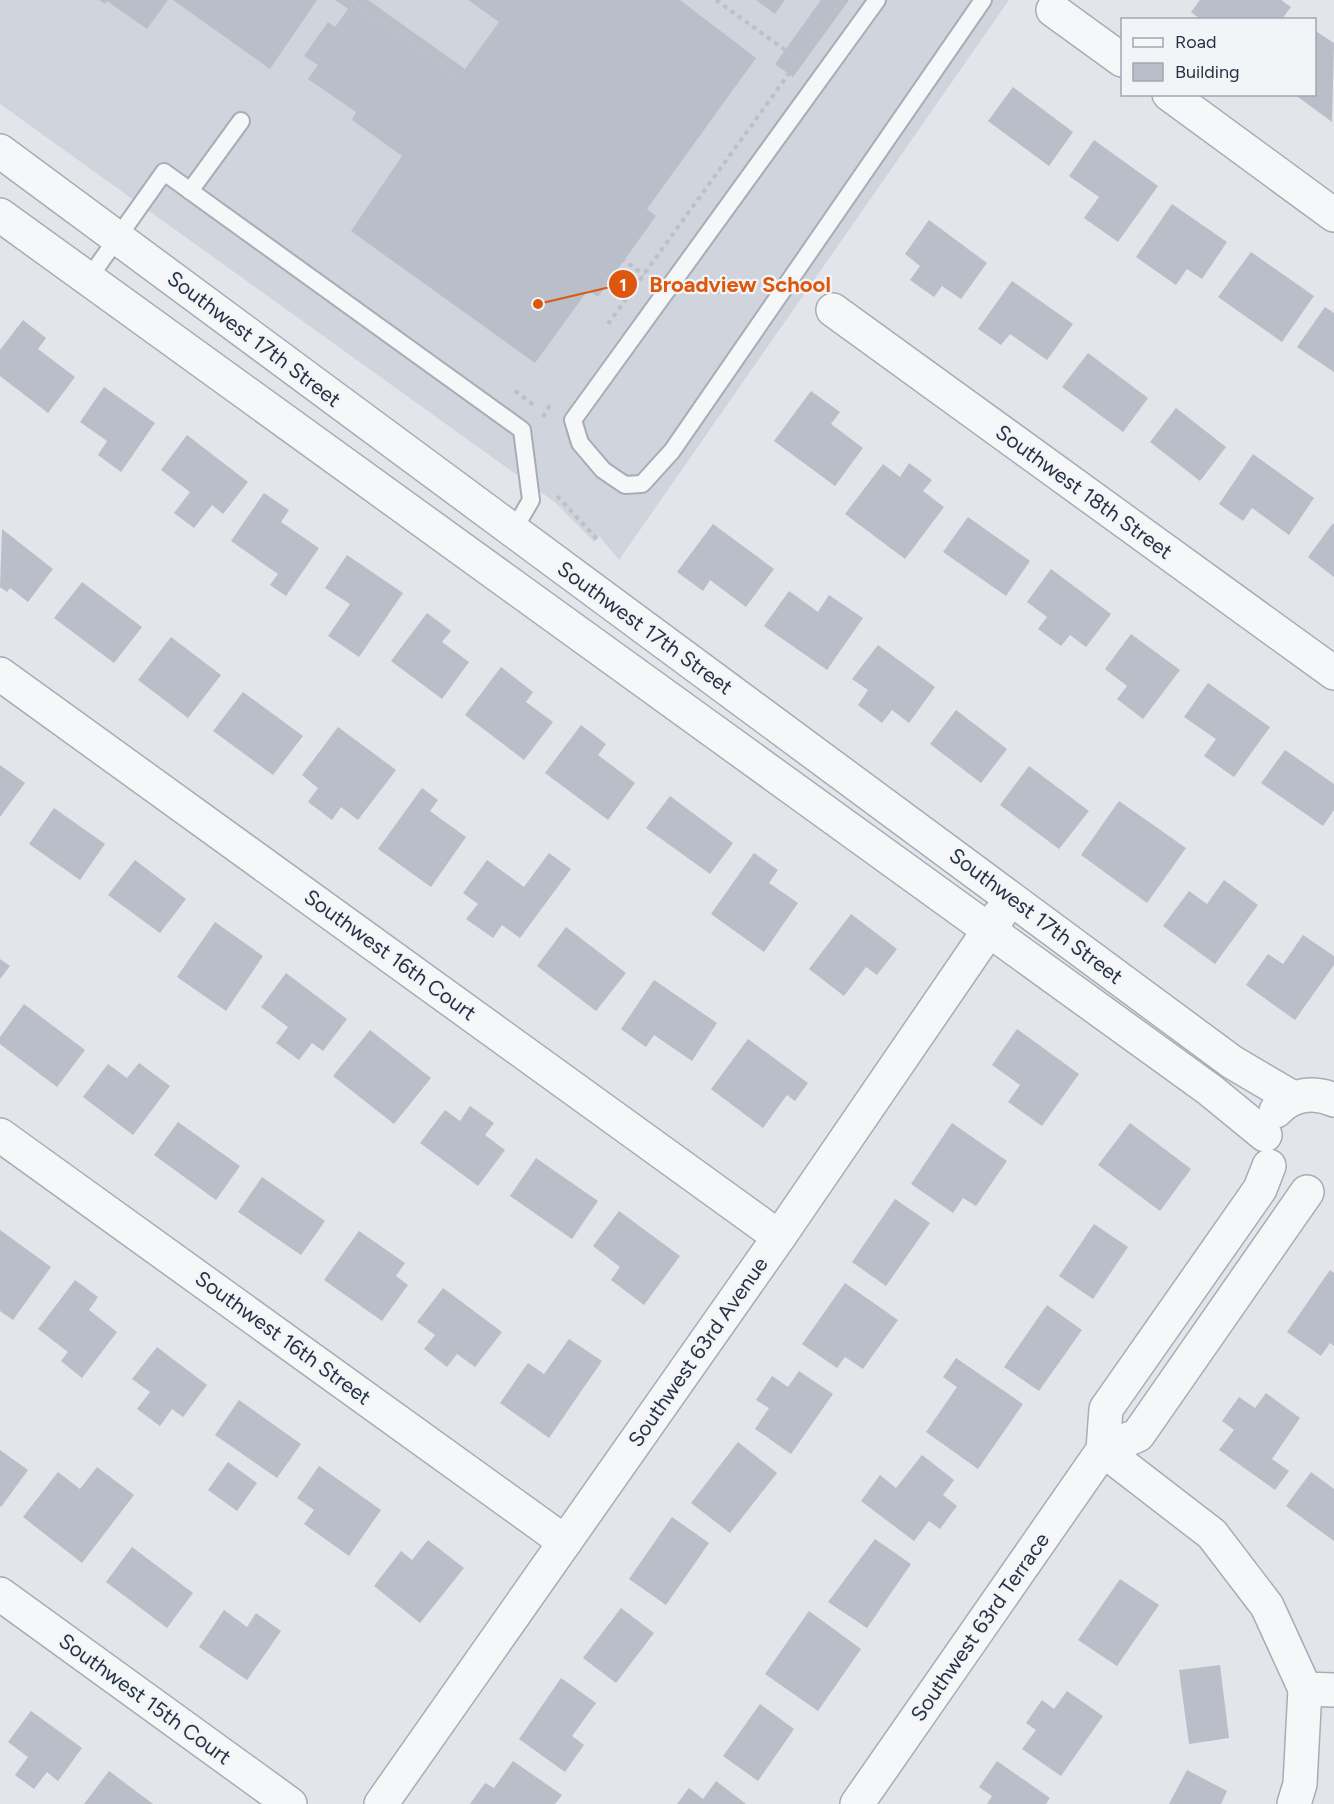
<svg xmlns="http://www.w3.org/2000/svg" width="1334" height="1804" font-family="Figtree,sans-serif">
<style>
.built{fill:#d0d4dd}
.building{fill:#b9bec9}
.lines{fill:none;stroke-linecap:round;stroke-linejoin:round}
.service-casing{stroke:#a7acb6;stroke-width:20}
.minor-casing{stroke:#a7acb6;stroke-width:36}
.path{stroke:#bdc0c6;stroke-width:4;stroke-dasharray:4.5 4.5;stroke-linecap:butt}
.service{stroke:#f6f7f9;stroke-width:16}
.minor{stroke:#f6f7f9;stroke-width:33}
.labels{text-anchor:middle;stroke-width:4.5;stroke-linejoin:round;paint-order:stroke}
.street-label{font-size:21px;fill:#293244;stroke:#f2f5f8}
.leader{fill:none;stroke:#de570f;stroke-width:2}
.callout-dot{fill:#de570f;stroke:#f2f5f8;stroke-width:2}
.mark-label{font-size:18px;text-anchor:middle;font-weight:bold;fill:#fff}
.callout-label{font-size:22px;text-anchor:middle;font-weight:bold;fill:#de570f;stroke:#f2f5f8;stroke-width:4.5;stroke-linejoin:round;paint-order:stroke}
</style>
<rect width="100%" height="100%" fill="#e3e5eb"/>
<polygon class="built" points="0,0 1009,0 619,560 599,536 594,542 556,503 0,104"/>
<g class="building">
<polygon points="99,0 168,0 147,29 107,1 105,4"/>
<polygon points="173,0 317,0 270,69"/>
<polygon points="335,0 368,0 465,69 499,22 468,0 680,0 756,58 647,209 656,216 598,297 588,290 535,363 351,231 402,156 352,120 356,112 308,79 318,65 304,56 328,22 335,27 348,9"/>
<polygon points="756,0 785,0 775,14"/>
<polygon points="821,0 849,0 793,77 775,64"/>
<polygon points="1200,0 1281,0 1291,7 1281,20 1201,20 1191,12"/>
<polygon points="1314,30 1334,43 1332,122 1294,94 1314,94"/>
<polygon points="1013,87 1073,132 1049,166 988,121"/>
<polygon points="1094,140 1158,186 1118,242 1084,218 1099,197 1069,176"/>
<polygon points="1172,204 1227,242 1202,279 1187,269 1176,285 1136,257"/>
<polygon points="929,220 987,263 961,299 942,286 934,297 910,280 920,266 905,254"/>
<polygon points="1251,252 1314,296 1282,342 1218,297"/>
<polygon points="1012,281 1073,324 1047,360 1010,334 1001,345 978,329"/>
<polygon points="1325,307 1334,313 1334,372 1297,347"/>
<polygon points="23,320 46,338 38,349 75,377 48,413 0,376 0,350"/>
<polygon points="1088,353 1148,398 1123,432 1062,387"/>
<polygon points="104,387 155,423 121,472 98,455 107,441 80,422"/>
<polygon points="811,391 840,412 831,424 863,448 835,486 774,441"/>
<polygon points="1176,408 1226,447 1200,481 1150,442"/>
<polygon points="187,435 248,482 223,514 212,505 194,528 174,513 190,492 161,470"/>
<polygon points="1253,454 1314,498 1289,535 1252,508 1243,521 1219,504"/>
<polygon points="909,463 932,480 923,491 944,507 905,559 845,514 883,464 900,477"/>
<polygon points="264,493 289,510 281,522 319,548 286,596 270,585 278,574 231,541"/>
<polygon points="968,517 1030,561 1006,596 943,552"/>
<polygon points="1333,523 1334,525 1334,577 1308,557"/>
<polygon points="713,524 774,569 746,607 710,580 703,591 677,572"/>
<polygon points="2,529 53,569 28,602 10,588 7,592 0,587"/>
<polygon points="347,555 403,593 359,657 328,636 350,604 325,588"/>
<polygon points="1051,569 1111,614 1086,647 1070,635 1061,646 1038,629 1047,617 1027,602"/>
<polygon points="82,582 142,627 114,663 54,618"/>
<polygon points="789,591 818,612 829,595 863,618 827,670 764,626"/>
<polygon points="427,613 451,631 442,642 469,662 442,699 391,661"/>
<polygon points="1131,634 1180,670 1143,719 1117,699 1127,686 1105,669"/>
<polygon points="171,637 221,675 188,718 138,680"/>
<polygon points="878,645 935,687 909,723 892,710 882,723 858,705 868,690 852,679"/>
<polygon points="501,667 533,692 526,702 553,722 524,760 465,715"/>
<polygon points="1208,683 1270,727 1234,777 1204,756 1216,739 1184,717"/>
<polygon points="243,692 303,736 273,775 213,731"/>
<polygon points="956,710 1007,749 981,783 930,744"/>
<polygon points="581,725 606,744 598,755 635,783 608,820 545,773"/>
<polygon points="338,727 396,770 358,820 341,807 332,820 308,802 318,788 302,775"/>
<polygon points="1285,750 1334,784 1334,810 1323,826 1261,783"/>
<polygon points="0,765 25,783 0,817"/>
<polygon points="1029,766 1089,811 1059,849 1000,805"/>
<polygon points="422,788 438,800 430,811 466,837 431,887 378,849"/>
<polygon points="670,796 733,843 710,874 646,828"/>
<polygon points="1119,801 1186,848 1147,903 1081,855"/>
<polygon points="54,808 105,844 80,880 29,844"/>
<polygon points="549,853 571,869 520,938 502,925 493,938 466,919 478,904 463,893 487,860 524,887"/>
<polygon points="754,853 778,870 769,883 798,903 764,952 711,914"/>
<polygon points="135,860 186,899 160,933 108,895"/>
<polygon points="1224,880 1258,905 1215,964 1163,926 1189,891 1207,904"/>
<polygon points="851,914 897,949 877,975 866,967 844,996 809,969"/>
<polygon points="215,922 263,956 226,1011 177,977"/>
<polygon points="566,927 626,973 596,1011 537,966"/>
<polygon points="1303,935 1334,956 1334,965 1295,1020 1246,985 1268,954 1283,964"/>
<polygon points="0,959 10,966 0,979"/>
<polygon points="286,973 347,1019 323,1051 312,1043 299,1060 276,1043 288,1027 261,1007"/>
<polygon points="654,980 717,1023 692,1061 654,1035 646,1047 621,1029"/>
<polygon points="24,1004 85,1050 57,1087 0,1044 0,1037"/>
<polygon points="1017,1029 1079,1074 1042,1126 1008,1102 1020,1085 992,1065"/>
<polygon points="370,1030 431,1078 394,1124 333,1076"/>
<polygon points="748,1039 808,1083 795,1101 787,1095 763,1128 711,1089"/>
<polygon points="139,1063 170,1086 133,1135 83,1097 108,1064 127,1078"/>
<polygon points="470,1106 494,1123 485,1135 505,1150 478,1186 420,1143 445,1110 460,1121"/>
<polygon points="178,1122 240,1166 216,1200 154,1155"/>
<polygon points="952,1123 1007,1161 976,1206 963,1198 953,1213 911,1184"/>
<polygon points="1130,1123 1191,1169 1160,1211 1098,1165"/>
<polygon points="536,1158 598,1201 572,1239 510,1196"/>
<polygon points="262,1177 325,1221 301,1255 238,1212"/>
<polygon points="895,1199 930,1223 886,1286 852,1262"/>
<polygon points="619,1211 680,1256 644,1305 611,1280 620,1267 593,1246"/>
<polygon points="1094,1224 1128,1247 1093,1299 1059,1276"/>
<polygon points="0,1230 51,1267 13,1320 0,1311"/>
<polygon points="359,1231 405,1263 396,1276 408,1285 382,1321 324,1280"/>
<polygon points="1330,1270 1334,1273 1334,1346 1330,1343 1321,1356 1287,1332"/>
<polygon points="75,1280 98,1297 89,1310 117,1332 82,1378 61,1361 68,1352 38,1329"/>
<polygon points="845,1283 898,1320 863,1369 845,1357 837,1368 802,1344"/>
<polygon points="443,1288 502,1332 475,1367 457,1354 447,1367 424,1349 435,1335 417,1322"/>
<polygon points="1047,1305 1082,1330 1039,1391 1004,1367"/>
<polygon points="569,1339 602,1361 549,1438 500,1403 528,1363 544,1374"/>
<polygon points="157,1347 207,1385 183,1417 172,1409 160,1426 137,1409 150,1392 132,1379"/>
<polygon points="956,1358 1023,1404 978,1469 926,1432 957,1387 943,1377"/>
<polygon points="799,1371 833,1394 791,1454 755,1429 769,1408 756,1400 772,1376 788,1387"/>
<polygon points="1266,1393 1300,1418 1272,1459 1289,1471 1275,1490 1219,1450 1234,1430 1222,1421 1239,1397 1255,1408"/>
<polygon points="239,1400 301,1444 277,1478 215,1435"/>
<polygon points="738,1442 777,1473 730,1533 691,1503"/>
<polygon points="0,1450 28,1470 1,1507 0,1506"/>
<polygon points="922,1455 954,1480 943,1495 957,1506 940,1529 929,1521 914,1541 861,1501 880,1475 896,1488"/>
<polygon points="228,1462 257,1483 237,1511 208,1490"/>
<polygon points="319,1466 381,1510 349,1556 304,1524 314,1510 297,1498"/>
<polygon points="97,1467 134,1495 82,1563 23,1517 58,1472 80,1489"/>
<polygon points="1311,1472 1334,1489 1334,1541 1286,1506"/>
<polygon points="672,1517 709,1543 666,1605 629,1579"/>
<polygon points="875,1539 911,1564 867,1628 828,1602"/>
<polygon points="428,1540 464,1568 420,1623 374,1586 401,1551 412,1560"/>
<polygon points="132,1547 193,1593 167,1628 106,1582"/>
<polygon points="1120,1579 1159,1605 1117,1666 1078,1640"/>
<polygon points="621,1608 654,1633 616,1683 583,1658"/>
<polygon points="224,1610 247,1627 256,1613 281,1631 247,1680 199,1647"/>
<polygon points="809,1611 861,1649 818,1711 765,1674"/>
<polygon points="1220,1665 1229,1738 1189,1744 1179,1670"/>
<polygon points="561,1678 596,1703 572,1736 584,1745 565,1772 519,1739"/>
<polygon points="1067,1691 1103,1716 1061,1776 1022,1749 1036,1730 1026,1723 1042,1700 1054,1709"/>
<polygon points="760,1704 794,1729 758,1781 723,1756"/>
<polygon points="31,1711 82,1748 58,1781 47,1772 34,1789 15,1775 28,1757 8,1742"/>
<polygon points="513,1761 562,1795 555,1804 470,1804 485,1783 494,1788"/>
<polygon points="997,1761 1050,1798 1046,1804 987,1804 992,1796 979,1787"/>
<polygon points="1187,1770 1227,1791 1221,1804 1169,1804"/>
<polygon points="109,1771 153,1804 84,1804"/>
<polygon points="716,1781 746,1804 677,1804 689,1788 703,1799"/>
</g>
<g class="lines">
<defs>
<g id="service">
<polyline points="877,0 573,420 580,443 603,470 625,485 642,484 672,451 983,0"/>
<polyline points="190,191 241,121"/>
<polyline points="89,278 164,172 522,430 531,500 513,531"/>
</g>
<g id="minor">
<polyline points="1053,10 1122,60"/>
<polyline points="1169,94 1334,215"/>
<polyline points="0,151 1232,1062 1293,1098"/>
<polyline points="0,215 1210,1090 1265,1135"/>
<polyline points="833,310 1334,673"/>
<polyline points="0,674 779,1237"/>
<path d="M1276,1111C1291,1094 1314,1091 1334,1100"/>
<polyline points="0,1135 565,1542"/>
<polyline points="1103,1450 1212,1534 1267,1606 1305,1689 1334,1690"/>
<polyline points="1103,1450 1138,1435 1307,1192"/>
<polyline points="0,1594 290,1804"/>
<polyline points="381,1804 779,1237 1000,914"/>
<polyline points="857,1804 1103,1450 1106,1409 1260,1189 1269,1166"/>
<polyline points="1294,1804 1300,1784 1305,1689"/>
</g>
</defs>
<use href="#service" class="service-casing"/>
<use href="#minor" class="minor-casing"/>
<g class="path">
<polyline points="351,0 459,77"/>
<polyline points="716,0 799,60"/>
<polyline points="398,33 404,26"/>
<polyline points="614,253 644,275"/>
<polyline points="707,276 718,294"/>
<polyline points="608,324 842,0"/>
<polyline points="515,391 535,406"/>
<polyline points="543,417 551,403"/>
<polyline points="557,496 599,541"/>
</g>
<use href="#service" class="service"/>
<use href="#minor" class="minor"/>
</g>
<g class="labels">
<g class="street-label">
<text transform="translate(254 339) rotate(37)" y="7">Southwest 17th Street</text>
<text transform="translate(1084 492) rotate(36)" y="7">Southwest 18th Street</text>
<text transform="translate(645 628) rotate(36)" y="7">Southwest 17th Street</text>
<text transform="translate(1036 916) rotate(37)" y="7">Southwest 17th Street</text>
<text transform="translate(390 955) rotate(36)" y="7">Southwest 16th Court</text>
<text transform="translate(283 1338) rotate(36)" y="7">Southwest 16th Street</text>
<text transform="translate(698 1352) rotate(-55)" y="7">Southwest 63rd Avenue</text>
<text transform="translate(980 1627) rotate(-55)" y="7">Southwest 63rd Terrace</text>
<text transform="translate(145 1699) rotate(36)" y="7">Southwest 15th Court</text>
</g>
</g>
<path class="leader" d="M538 304L623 284"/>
<g class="callout-dot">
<circle cx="538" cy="304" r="6"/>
<circle cx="623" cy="284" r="15"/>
</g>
<g class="mark-label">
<text x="623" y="291">1</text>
</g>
<g class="callout-label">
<text x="740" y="292">Broadview School</text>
</g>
<rect x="1121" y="18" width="195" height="78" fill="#f2f5f8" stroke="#a2a7b0" stroke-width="1.5"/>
<rect x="1133" y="38" width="30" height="9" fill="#f6f7f9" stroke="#a2a7b0" stroke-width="1.5"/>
<text x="1175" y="48" font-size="18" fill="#293244">Road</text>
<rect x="1133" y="63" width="30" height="18" fill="#b9bec9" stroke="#a2a7b0" stroke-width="1.5"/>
<text x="1175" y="78" font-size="18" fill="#293244">Building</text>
</svg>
